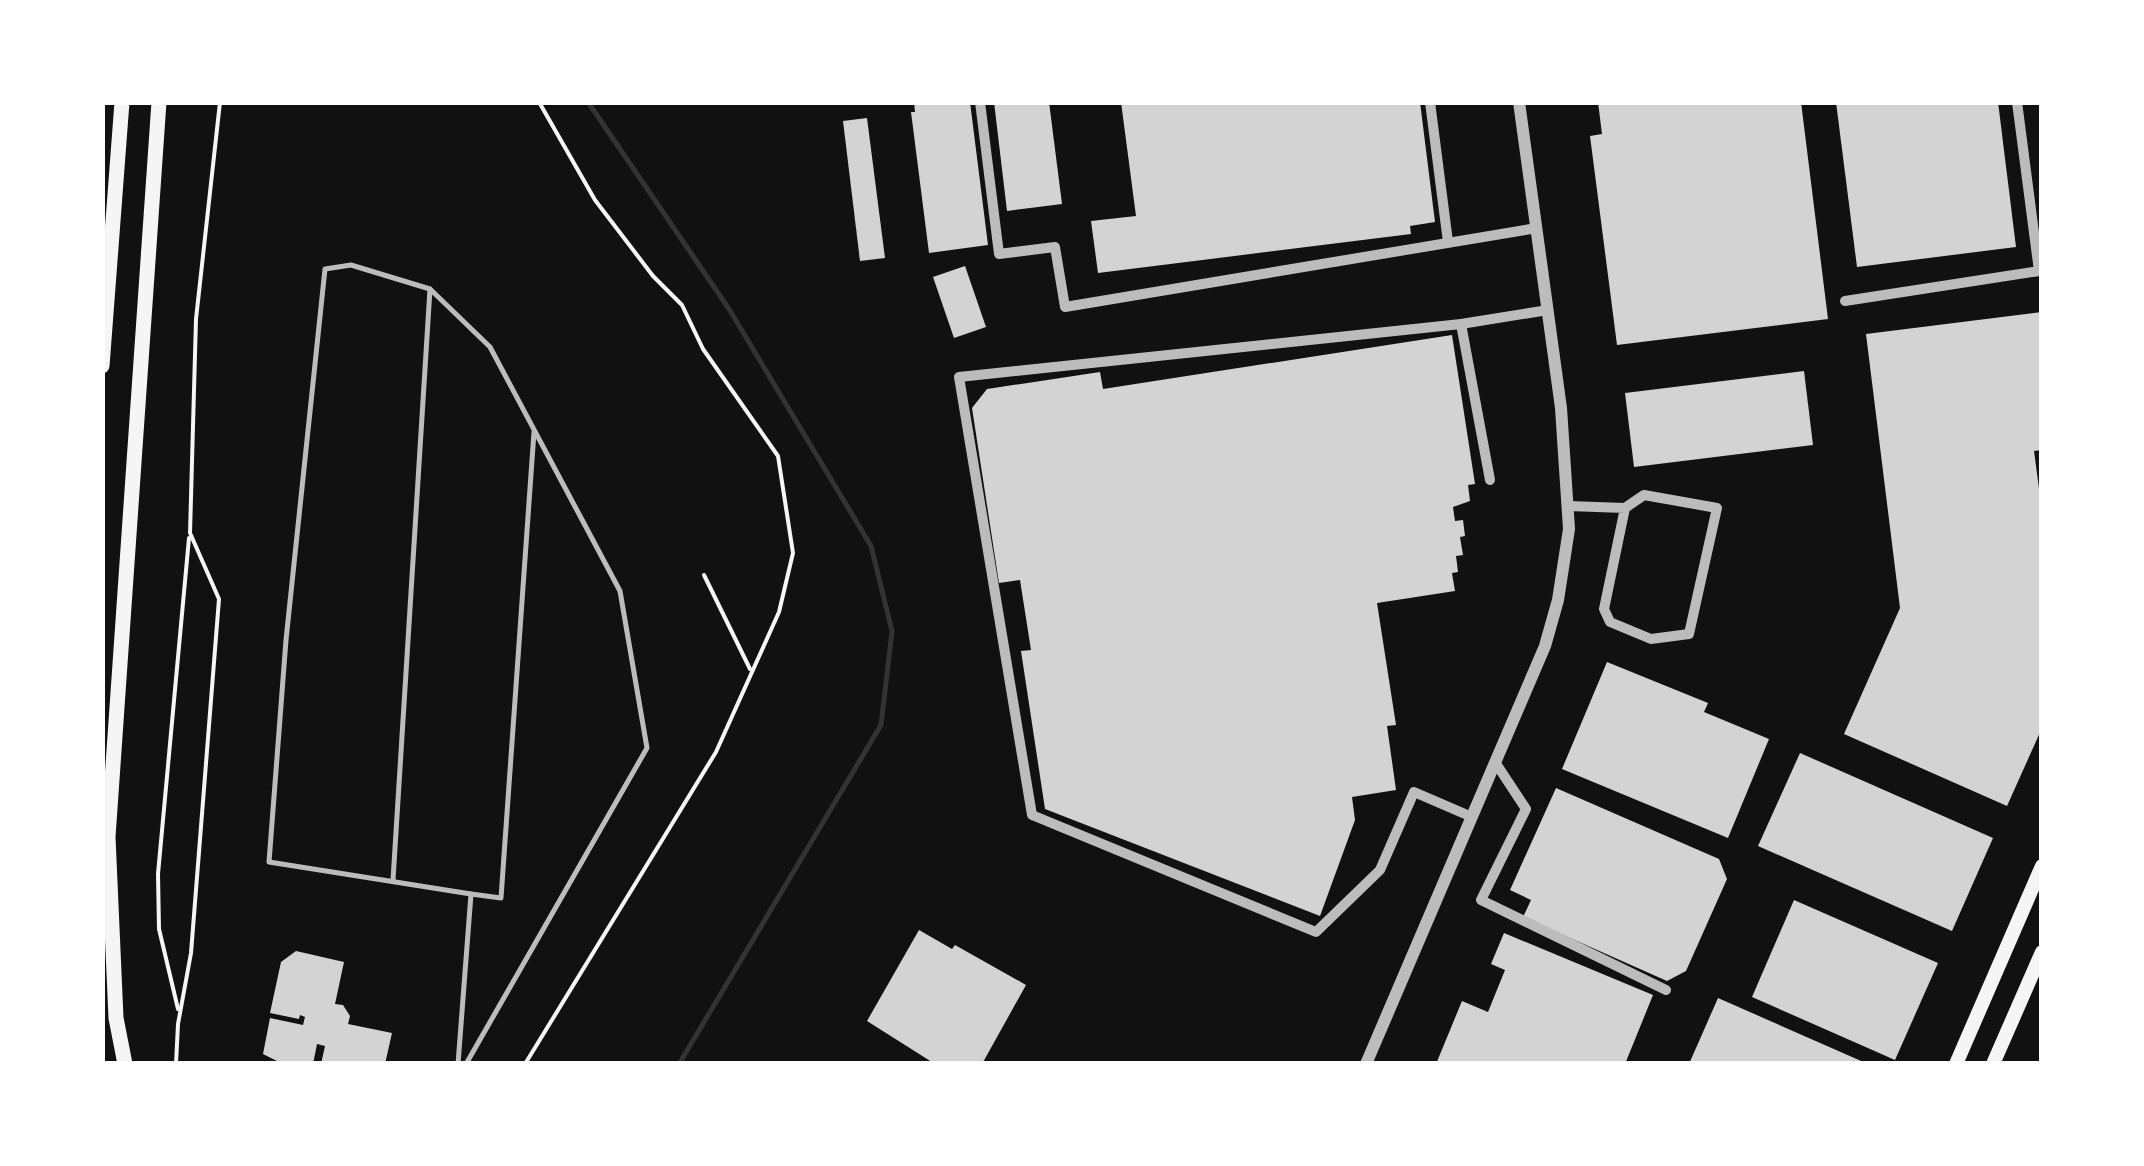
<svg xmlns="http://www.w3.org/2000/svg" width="2144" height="1166" font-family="'Source Sans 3',sans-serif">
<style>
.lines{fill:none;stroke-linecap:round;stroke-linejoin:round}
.stream{stroke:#333;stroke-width:5}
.building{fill:#d3d3d3}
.path{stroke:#f5f5f5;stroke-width:4}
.service{stroke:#bcbcbc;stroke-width:5}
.minor{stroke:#bcbcbc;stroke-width:10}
.tertiary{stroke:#bcbcbc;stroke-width:12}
.secondary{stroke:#f5f5f5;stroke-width:14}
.trunk{stroke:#f5f5f5;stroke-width:15}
</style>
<rect width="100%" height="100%" fill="#111"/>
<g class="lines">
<polyline class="stream" points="588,102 729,309 871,546 892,631 881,725 679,1064"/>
</g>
<g class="building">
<polygon points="914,102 970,102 988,245 929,253 911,112 915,112"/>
<polygon points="994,102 1049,102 1062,204 1007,211"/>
<polygon points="1121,102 1420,102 1435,222 1410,226 1411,234 1098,273 1091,221 1136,216"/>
<polygon points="1598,102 1801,102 1828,319 1617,345 1590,136 1602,134"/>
<polygon points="1836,102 1998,102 2016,247 1857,267"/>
<polygon points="867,118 885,258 860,261 843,121"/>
<polygon points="965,266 986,327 954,338 933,277"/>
<polygon points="2042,312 2042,450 2034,451 2042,511 2042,728 2007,806 1844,734 1900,608 1866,334"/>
<polygon points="1452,335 1475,484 1468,485 1470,501 1453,507 1455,521 1463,520 1465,536 1460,537 1463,555 1456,556 1458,572 1452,573 1455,591 1377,603 1396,725 1387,726 1396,790 1352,797 1355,820 1320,916 1045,809 1021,651 1031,650 1020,580 999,583 972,408 987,389 1100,372 1103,389"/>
<polygon points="1804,371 1813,445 1634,467 1625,393"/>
<polygon points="1607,662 1708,703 1704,712 1769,739 1728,838 1562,769"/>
<polygon points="1800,753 1993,838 1952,931 1758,846"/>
<polygon points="1556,788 1719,859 1727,879 1686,971 1667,981 1523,917 1531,900 1510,890"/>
<polygon points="1794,900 1938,963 1895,1060 1752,997"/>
<polygon points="919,930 952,949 955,945 1026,985 982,1064 935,1064 867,1021"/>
<polygon points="1504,933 1653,995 1625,1064 1436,1064 1462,1001 1488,1012 1505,970 1491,964"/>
<polygon points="296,951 344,962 335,1004 343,1005 350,1016 348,1024 392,1033 385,1064 321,1064 325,1046 317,1044 313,1064 283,1064 263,1054 270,1018 303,1025 305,1017 300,1015 299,1019 270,1013 281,962"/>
<polygon points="1718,998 1868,1064 1689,1064"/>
</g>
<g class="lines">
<g class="path">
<polyline points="704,575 750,669"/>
<polyline points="178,1009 159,929 158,874 189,538"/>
<polyline points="176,1064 178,1024 191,953 219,599 190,533 196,319 220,102"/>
<polyline points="525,1064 716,752 779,612 793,553 778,456 703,349 682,305 653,276 595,200 539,102"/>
</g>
<g class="service">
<polyline points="393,880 430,289"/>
<polyline points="471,894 501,898 534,432"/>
<polyline points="458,1064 471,894 269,862 286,640 325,269 351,265 430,289 490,347 620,591 647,748 466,1064"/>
</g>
<g class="minor">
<polyline points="980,102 999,254 1055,247 1065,307 1537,228"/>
<polyline points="1430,102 1448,242"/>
<polyline points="1845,301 2039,271 2017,102"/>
<polyline points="1461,324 1490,480"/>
<polyline points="1568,506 1625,508 1644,495 1717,508 1689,634 1651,639 1610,622 1604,609 1625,508"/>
<polyline points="1495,762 1526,809 1481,900 1666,990"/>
<polyline points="1472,817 1414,792 1380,870 1316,932 1032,815 959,377 1461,324 1548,310"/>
</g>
<polyline class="tertiary" points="1366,1064 1545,646 1558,600 1569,529 1561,408 1519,102"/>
<g class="secondary">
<polyline points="1956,1064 2042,866"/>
<polyline points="1993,1064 2042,952"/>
</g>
<g class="trunk">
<polyline points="102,366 122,102"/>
<polyline points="125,1064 116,1018 108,837 159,102"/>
</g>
</g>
<rect width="2144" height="1166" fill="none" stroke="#ffffff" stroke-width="210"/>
</svg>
